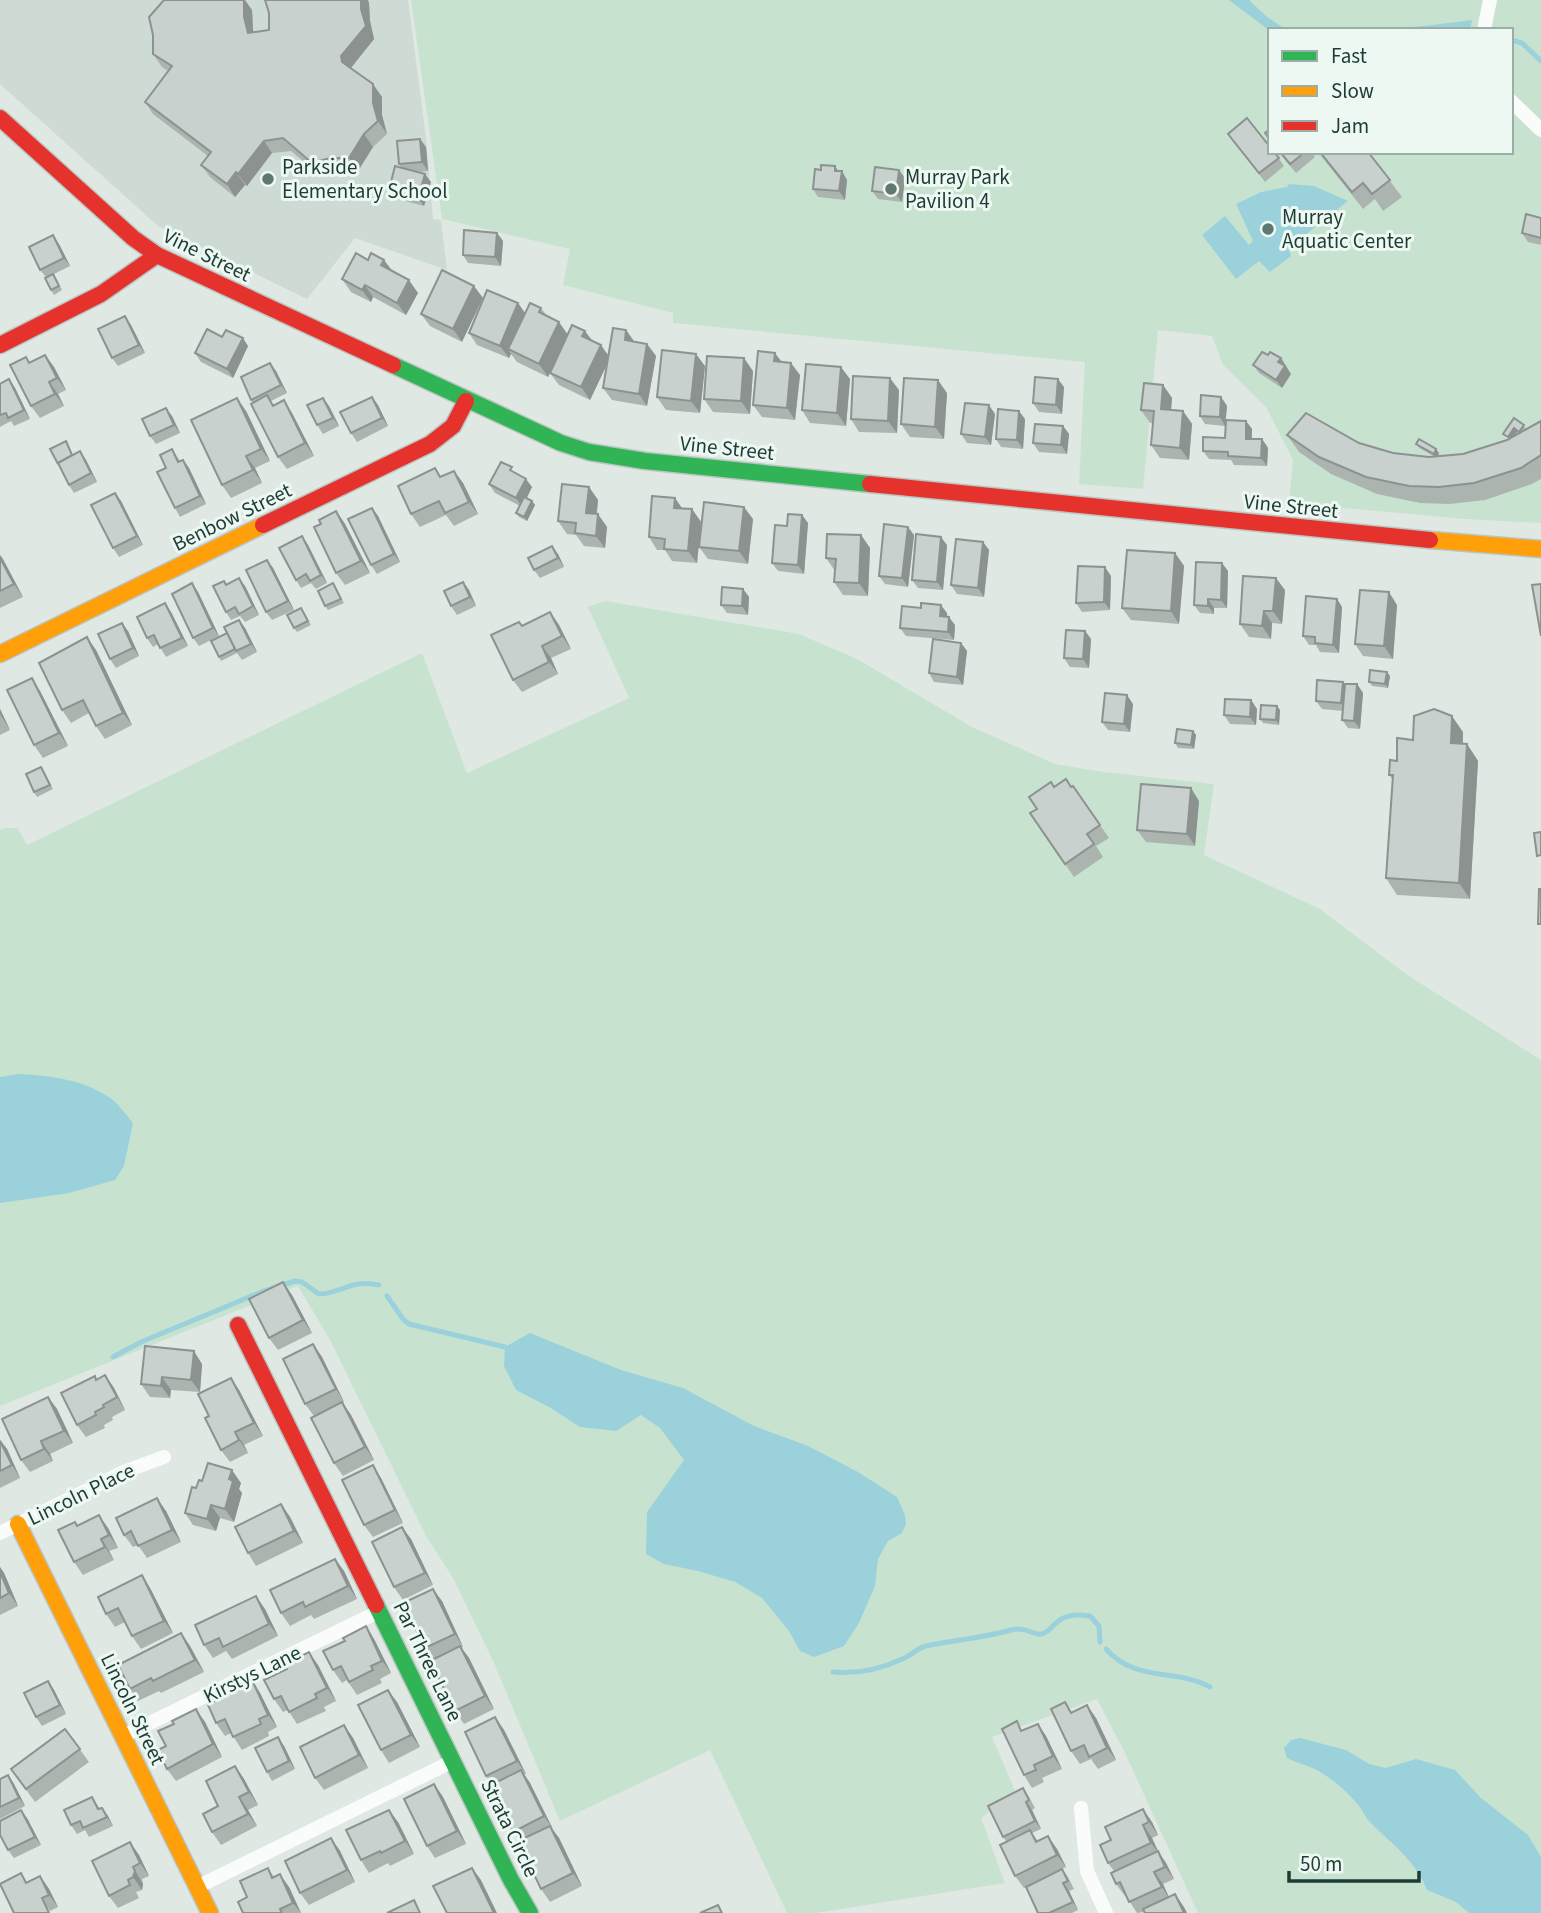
<svg xmlns="http://www.w3.org/2000/svg" width="1541" height="1913" font-family="'Source Sans 3',sans-serif">
<style>
.built{fill:#cedad4}
.green{fill:#c7e3d0;fill-rule:evenodd}
.water{fill:#9bd1db}
.lines{fill:none;stroke-linecap:round;stroke-linejoin:round}
.stream{stroke:#9bd1db;stroke-width:5}
.fast-casing{stroke:#b9c5c0;stroke-width:19}
.slow-casing{stroke:#b9c5c0;stroke-width:19}
.jam-casing{stroke:#b9c5c0;stroke-width:19}
.street{stroke:#fafcfb;stroke-width:14}
.fast{stroke:#30b455;stroke-width:16}
.slow{stroke:#ff9f0a;stroke-width:16}
.jam{stroke:#e5322d;stroke-width:16}
.wall{fill:#acb4b0}
.shaded-wall{fill:#8c9290}
.building{fill:#c8d1cd;stroke:#8c9290;stroke-width:2}
.poi-dot{fill:#617872;stroke:#eef8f3;stroke-width:2.5}
.labels{text-anchor:middle;stroke-width:6;stroke-linejoin:round;paint-order:stroke}
.poi-label{font-size:21px;fill:#1d3c35;stroke:#eef8f3;text-anchor:start}
.street-label{font-size:21px;fill:#1d3c35;stroke:#eef8f3}
</style>
<rect width="100%" height="100%" fill="#e0e8e4"/>
<polygon class="built" points="0,0 408,0 426,138 433,219 441,220 447,270 355,238 307,299 158,226 0,84"/>
<g class="green">
<path d="M411,0H1541V523L1465,519L1289,503L1293,460L1266,407L1223,365L1212,336L1158,330L1143,489L1079,484L1085,362L673,323V313L563,285L570,249L442,219ZM1270,30H1511V152H1270Z"/>
<polygon points="605,601 799,634 857,659 972,727 1055,764 1103,772 1214,784 1204,855 1320,909 1406,974 1541,1060 1541,1913 1198,1913 1125,1753 1097,1699 992,1737 1016,1793 981,1818 1005,1883 816,1913 787,1913 710,1750 560,1821 494,1663 453,1578 426,1536 330,1340 298,1286 0,1406 0,830 5,828 18,828 27,845 422,653 467,773 629,698 588,607"/>
</g>
<g class="water">
<polygon points="1229,0 1249,0 1267,17 1287,30 1270,31"/>
<polygon points="1472,20 1470,30 1369,30 1424,26"/>
<polygon points="1289,184 1314,186 1348,201 1289,248 1291,256 1270,272 1259,261 1236,279 1202,235 1225,216 1249,245 1253,241 1236,204 1261,192 1287,187"/>
<path d="M19,1074C51,1076 83,1079 110,1098C119,1104 126,1115 133,1123L124,1166L115,1180L69,1193L0,1203V1077Z"/>
<polygon points="530,1333 621,1370 683,1388 754,1426 808,1446 858,1472 897,1497 905,1515 906,1524 902,1533 888,1541 878,1559 875,1586 859,1623 844,1646 814,1657 800,1651 789,1631 762,1598 735,1582 698,1571 664,1564 646,1554 647,1512 684,1460 660,1428 641,1415 616,1431 580,1427 549,1407 516,1390 504,1366 505,1347"/>
<path d="M1300,1738L1346,1750L1369,1764L1386,1768L1416,1759L1455,1770L1481,1798L1528,1835L1541,1857V1913H1469L1456,1902L1427,1890C1416,1860 1390,1843 1368,1820C1365,1816 1362,1810 1359,1806C1349,1793 1336,1782 1322,1773C1311,1766 1299,1764 1287,1758L1284,1748L1291,1740Z"/>
</g>
<g class="lines">
<g class="stream">
<polyline points="1511,40 1522,43 1541,61"/>
<polyline points="387,1296 403,1319 409,1324 505,1347"/>
<path d="M113,1357L141,1342L264,1291L295,1281L302,1282L319,1294C344,1293 349,1279 379,1285"/>
<path d="M1106,1649C1136,1683 1175,1668 1210,1687"/>
<path d="M833,1672C856,1674 881,1669 902,1659C911,1656 917,1648 926,1646C954,1640 983,1638 1011,1630C1026,1626 1033,1636 1042,1634C1048,1632 1051,1628 1055,1624C1064,1614 1078,1614 1090,1616L1099,1626L1100,1642"/>
</g>
<defs>
<g id="fast">
<polyline points="393,365 561,443 589,452 645,461 870,484"/>
<polyline points="376,1605 511,1880 530,1913"/>
</g>
<g id="slow">
<polyline points="1430,540 1541,549"/>
<polyline points="0,654 263,525"/>
<polyline points="18,1524 210,1913"/>
</g>
<g id="jam">
<polyline points="0,118 133,238 157,255 393,365"/>
<polyline points="0,345 101,294 157,255"/>
<polyline points="870,484 1430,540"/>
<polyline points="263,525 430,444 453,426 466,401"/>
<polyline points="238,1325 376,1605"/>
</g>
</defs>
<use href="#fast" class="fast-casing"/>
<use href="#slow" class="slow-casing"/>
<use href="#jam" class="jam-casing"/>
<g class="street">
<polyline points="1484,30 1490,0"/>
<polyline points="1511,101 1541,130"/>
<polyline points="0,1533 126,1471 164,1457"/>
<polyline points="123,1736 380,1611"/>
<polyline points="1081,1808 1087,1871 1106,1913"/>
<polyline points="197,1887 453,1761"/>
</g>
<use href="#fast" class="fast"/>
<use href="#slow" class="slow"/>
<use href="#jam" class="jam"/>
</g>
<g class="wall">
<polygon points="369,3 370,21 374,39 351,68 382,97 382,115 387,134 373,147 358,171 339,171 321,176 291,151 272,153 247,186 245,185 235,197 210,177 201,165 208,156 153,114 145,102 168,71 162,67 153,54 162,4 252,10 253,32 269,30"/>
<polygon points="1228,134 1274,152 1284,166 1265,182"/>
<polygon points="420,139 426,147 428,171 418,172 431,182 424,206 394,198 389,190 401,167 399,164"/>
<polygon points="1279,152 1312,152 1315,157 1296,173"/>
<polygon points="1318,152 1368,152 1402,197 1383,211 1375,199 1363,209"/>
<polygon points="839,171 847,180 845,200 818,197 813,189"/>
<polygon points="905,178 902,202 878,199 872,191"/>
<polygon points="1541,218 1541,245 1528,242 1522,233"/>
<polygon points="497,233 503,241 501,266 468,263 463,255"/>
<polygon points="59,244 70,266 54,274 62,290 54,295 51,290 46,277 40,270"/>
<polygon points="368,260 384,260 392,271 418,293 406,315 373,297 371,302 351,292 342,279"/>
<polygon points="442,270 462,342 430,326 421,314"/>
<polygon points="518,303 525,313 541,308 547,316 568,334 592,341 609,356 626,330 634,341 647,344 656,356 647,406 612,400 603,388 608,362 590,400 559,385 550,373 548,377 517,362 511,354 509,358 477,345 469,333"/>
<polygon points="131,325 145,353 118,366 112,358"/>
<polygon points="222,337 248,346 233,378 201,362 195,353"/>
<polygon points="45,355 54,367 66,390 58,394 64,406 40,418 31,406 30,362"/>
<polygon points="781,362 800,375 795,420 762,417 753,405"/>
<polygon points="1253,365 1286,366 1286,368 1291,374 1282,388 1259,373"/>
<polygon points="705,366 700,413 666,410 657,397"/>
<polygon points="276,371 287,393 271,401 274,405 292,413 314,456 287,469 278,457 251,400"/>
<polygon points="753,371 750,414 713,412 704,399"/>
<polygon points="9,379 15,388 30,419 14,426 11,421 0,427 0,384"/>
<polygon points="850,379 846,426 810,423 802,410"/>
<polygon points="1163,385 1172,398 1171,410 1183,411 1192,424 1189,460 1160,458 1151,445 1153,423 1150,423 1141,410"/>
<polygon points="1064,387 1062,414 1039,412 1033,403"/>
<polygon points="899,390 897,433 859,432 851,419"/>
<polygon points="947,393 944,439 910,437 901,424"/>
<polygon points="1221,397 1227,406 1225,426 1205,424 1200,416"/>
<polygon points="378,405 388,426 357,442 351,433"/>
<polygon points="329,406 339,426 323,434 317,425"/>
<polygon points="246,411 270,461 255,468 262,483 231,498 222,485"/>
<polygon points="995,414 991,445 967,443 961,434"/>
<polygon points="172,416 180,433 156,444 150,436"/>
<polygon points="1514,418 1527,429 1541,421 1541,479 1532,484 1485,500 1450,504 1420,503 1377,494 1331,474 1299,452 1287,435 1359,443 1393,453 1429,457 1433,456 1419,448 1416,444 1439,453 1438,456 1463,454 1509,439 1503,434"/>
<polygon points="1025,419 1023,449 1001,447 996,439"/>
<polygon points="1246,421 1252,429 1252,439 1262,439 1268,448 1267,466 1234,465 1231,460 1209,459 1203,451 1225,438"/>
<polygon points="1063,426 1069,434 1067,454 1039,452 1033,443"/>
<polygon points="66,441 73,455 80,451 86,460 97,482 74,493 69,485"/>
<polygon points="172,449 180,461 183,460 189,468 206,504 180,517 175,508 166,468"/>
<polygon points="435,468 441,477 454,471 463,483 478,514 454,526 446,515 420,527 411,514"/>
<polygon points="516,473 532,487 527,498 532,501 535,505 527,521 519,517 516,513 520,506 495,493 489,484"/>
<polygon points="589,487 598,500 597,514 607,527 605,548 584,546 576,535 567,534 558,521"/>
<polygon points="115,493 121,501 143,545 119,557 113,548"/>
<polygon points="675,498 682,509 692,509 701,522 697,563 672,561 665,550 657,550 649,537"/>
<polygon points="372,508 378,516 400,562 377,574 371,565"/>
<polygon points="336,511 345,524 370,573 345,585 336,573 321,524"/>
<polygon points="802,515 808,523 804,574 778,571 772,563 787,526"/>
<polygon points="753,519 748,564 708,559 699,547"/>
<polygon points="861,535 870,548 868,596 843,595 834,582 835,571 826,558"/>
<polygon points="914,535 908,587 885,584 879,576"/>
<polygon points="302,536 308,545 327,583 316,589 311,583 301,588 296,580"/>
<polygon points="983,542 989,550 984,597 957,594 951,585"/>
<polygon points="947,545 943,590 918,588 912,580"/>
<polygon points="1175,553 1184,566 1179,624 1131,620 1122,608"/>
<polygon points="558,554 564,567 540,578 534,570"/>
<polygon points="0,555 23,597 0,608"/>
<polygon points="267,560 273,568 294,610 272,620 266,612"/>
<polygon points="1228,571 1227,608 1214,608 1214,614 1200,613 1194,605"/>
<polygon points="1111,576 1110,610 1082,612 1076,603"/>
<polygon points="463,582 469,590 476,606 457,615 451,606"/>
<polygon points="192,583 198,592 219,636 199,646 193,638"/>
<polygon points="333,583 344,603 328,610 325,606"/>
<polygon points="226,584 245,586 259,615 245,622 240,616 231,620 226,612"/>
<polygon points="743,589 749,597 748,615 727,613 721,605"/>
<polygon points="1285,590 1282,624 1272,623 1271,639 1249,637 1240,624"/>
<polygon points="1337,599 1342,607 1339,653 1320,652 1316,645 1309,645 1303,636"/>
<polygon points="165,603 171,612 188,646 166,657 158,644 153,647 147,638"/>
<polygon points="1397,605 1393,659 1363,656 1355,644"/>
<polygon points="301,608 311,625 297,632 294,628"/>
<polygon points="550,612 559,625 571,649 551,658 558,674 522,692 513,680 522,626"/>
<polygon points="947,613 947,617 955,625 954,640 906,636 900,628"/>
<polygon points="245,628 257,652 242,660 237,653 221,661 219,657"/>
<polygon points="128,631 139,656 116,668 110,659"/>
<polygon points="1085,631 1091,639 1089,668 1070,667 1064,658"/>
<polygon points="961,643 967,651 963,685 934,682 929,673"/>
<polygon points="96,650 132,725 105,739 96,726 89,713 71,723 62,710"/>
<polygon points="1390,676 1388,688 1372,686 1369,682"/>
<polygon points="1343,682 1345,685 1357,684 1363,693 1360,729 1348,728 1342,720 1343,711 1322,709 1316,701"/>
<polygon points="40,691 68,746 43,758 34,745"/>
<polygon points="1251,700 1257,709 1256,725 1230,724 1224,715"/>
<polygon points="1133,704 1130,732 1108,730 1102,722"/>
<polygon points="1277,706 1280,710 1279,725 1263,723 1260,719"/>
<polygon points="0,709 10,730 0,735"/>
<polygon points="1193,731 1196,735 1194,749 1178,748 1175,743"/>
<polygon points="1463,732 1463,744 1467,744 1478,761 1470,899 1397,895 1386,878 1393,780 1389,775 1397,761 1413,740"/>
<polygon points="44,771 53,789 37,797 34,792"/>
<polygon points="1073,786 1109,838 1096,846 1103,857 1074,877 1030,813 1037,809 1054,787 1071,787"/>
<polygon points="1199,801 1195,846 1146,842 1137,830"/>
<polygon points="292,1295 312,1333 278,1350 269,1338"/>
<polygon points="313,1344 322,1357 344,1402 342,1403 351,1415 374,1460 343,1476 334,1463 314,1416 305,1404"/>
<polygon points="202,1364 200,1392 171,1390 170,1398 150,1397 141,1384"/>
<polygon points="105,1375 114,1388 125,1410 112,1417 113,1420 104,1425 105,1428 86,1437 77,1425 95,1376 97,1379"/>
<polygon points="231,1378 239,1390 263,1436 244,1445 248,1453 230,1462 221,1450 209,1416"/>
<polygon points="48,1397 57,1409 73,1443 50,1454 53,1461 30,1472 21,1460"/>
<polygon points="0,1440 7,1449 20,1478 0,1488"/>
<polygon points="381,1478 403,1523 373,1537 364,1525"/>
<polygon points="202,1481 241,1483 239,1489 242,1493 234,1522 220,1518 216,1531 193,1525 185,1513"/>
<polygon points="281,1504 290,1517 303,1543 256,1566 248,1553"/>
<polygon points="166,1511 181,1542 147,1558 138,1545 133,1547 124,1535"/>
<polygon points="77,1526 108,1528 118,1548 109,1551 114,1560 83,1575 74,1562"/>
<polygon points="411,1539 433,1585 403,1600 394,1587"/>
<polygon points="335,1559 344,1571 357,1599 314,1619 311,1615 290,1626 281,1613"/>
<polygon points="0,1567 4,1573 18,1606 0,1615"/>
<polygon points="142,1575 150,1588 173,1633 141,1649 132,1636 125,1622 115,1627 106,1614"/>
<polygon points="442,1601 463,1647 461,1648 469,1658 494,1709 464,1724 455,1711 432,1660 425,1648"/>
<polygon points="265,1609 278,1636 232,1659 226,1651 213,1658 204,1645"/>
<polygon points="366,1626 374,1639 391,1673 380,1679 382,1683 357,1695 347,1680 342,1683 333,1670 345,1641"/>
<polygon points="181,1633 190,1646 204,1672 161,1693 159,1691 138,1701 130,1689"/>
<polygon points="318,1665 336,1701 324,1707 326,1711 297,1724 288,1710 283,1712 274,1699"/>
<polygon points="252,1680 260,1693 277,1727 268,1732 269,1736 242,1750 231,1733 225,1736 216,1723"/>
<polygon points="48,1681 54,1690 66,1714 42,1726 36,1717"/>
<polygon points="397,1702 420,1747 389,1763 381,1750"/>
<polygon points="1073,1712 1096,1718 1116,1760 1098,1769 1091,1759 1080,1764 1071,1751"/>
<polygon points="495,1717 504,1730 526,1774 524,1774 530,1783 552,1829 559,1838 582,1886 550,1902 541,1889 520,1841 513,1832 492,1785 486,1776"/>
<polygon points="205,1722 222,1757 176,1781 167,1769 166,1746"/>
<polygon points="1038,1724 1046,1736 1062,1769 1042,1778 1044,1782 1032,1788 1024,1775 1023,1730"/>
<polygon points="344,1725 353,1738 368,1768 324,1790 315,1778"/>
<polygon points="65,1729 89,1762 35,1802 11,1769"/>
<polygon points="284,1746 295,1769 272,1781 267,1772"/>
<polygon points="235,1766 244,1779 258,1805 248,1810 257,1826 221,1845 212,1832 218,1806"/>
<polygon points="8,1775 14,1784 25,1806 0,1819 0,1779"/>
<polygon points="434,1784 443,1797 466,1844 435,1858 427,1846"/>
<polygon points="1023,1788 1029,1797 1035,1808 1032,1810 1041,1829 1032,1833 1038,1841 1057,1849 1066,1867 1062,1869 1068,1877 1074,1889 1069,1891 1078,1910 1072,1913 1038,1913 1026,1887 1024,1888 1015,1876 1007,1842 1003,1837"/>
<polygon points="92,1797 100,1809 108,1816 113,1826 89,1837 85,1830 77,1834 71,1825"/>
<polygon points="27,1818 41,1845 14,1858 8,1850"/>
<polygon points="398,1822 414,1854 390,1866 388,1863 369,1873 361,1860"/>
<polygon points="1152,1822 1158,1835 1152,1838 1157,1851 1166,1863 1174,1879 1163,1884 1169,1897 1175,1894 1187,1913 1145,1913 1145,1912 1137,1913 1126,1896 1125,1896 1116,1884 1114,1871 1108,1863 1100,1845"/>
<polygon points="331,1838 340,1851 355,1882 309,1905 300,1893"/>
<polygon points="139,1855 149,1876 142,1879 143,1884 142,1890 136,1892 139,1898 118,1908 109,1896"/>
<polygon points="268,1868 274,1877 289,1887 301,1913 243,1913 247,1897"/>
<polygon points="40,1876 49,1889 58,1907 50,1911 27,1882"/>
</g>
<g class="shaded-wall">
<polygon points="244,0 245,0 252,10 253,30 257,45 248,33 244,17"/>
<polygon points="361,0 368,0 369,3 370,21 374,39 350,69 342,62 341,56 361,9"/>
<polygon points="373,84 382,97 382,115 387,134 378,121 373,103"/>
<polygon points="364,134 373,147 358,171 349,158"/>
<polygon points="420,139 426,147 428,171 422,162"/>
<polygon points="264,141 272,153 247,186 238,174"/>
<polygon points="835,166 841,175 842,171 847,180 845,200 839,191 835,171"/>
<polygon points="899,170 905,178 902,202 896,194"/>
<polygon points="236,172 245,185 235,197 227,184"/>
<polygon points="425,174 431,182 424,206 418,198"/>
<polygon points="497,233 503,241 501,266 495,257"/>
<polygon points="53,235 59,244 70,266 64,258"/>
<polygon points="384,260 393,272 381,265"/>
<polygon points="409,280 418,293 406,315 397,303"/>
<polygon points="365,285 373,297 371,302 362,290"/>
<polygon points="474,286 483,298 462,342 453,329"/>
<polygon points="518,303 527,316 508,349 511,354 509,358 500,346"/>
<polygon points="125,316 131,325 145,353 139,345"/>
<polygon points="559,322 568,335 548,377 539,364"/>
<polygon points="626,330 635,343 625,340"/>
<polygon points="585,331 594,343 582,336"/>
<polygon points="243,338 248,346 233,378 227,369"/>
<polygon points="647,344 656,356 647,406 639,394"/>
<polygon points="601,345 610,358 590,400 581,387"/>
<polygon points="775,353 784,365 774,361"/>
<polygon points="696,354 705,366 700,413 691,401"/>
<polygon points="45,355 54,367 66,390 57,378"/>
<polygon points="744,358 753,371 750,414 741,401"/>
<polygon points="1281,358 1291,374 1282,388 1276,380 1278,362"/>
<polygon points="270,363 276,371 287,393 281,385"/>
<polygon points="791,363 800,375 795,420 787,408"/>
<polygon points="841,367 850,379 846,426 837,413"/>
<polygon points="890,378 899,390 897,433 888,421"/>
<polygon points="9,379 15,388 30,419 24,410"/>
<polygon points="1058,379 1064,387 1062,414 1056,405"/>
<polygon points="938,380 947,393 944,439 935,427"/>
<polygon points="49,382 58,394 64,406 55,394"/>
<polygon points="1163,385 1172,398 1170,422 1161,409"/>
<polygon points="372,397 378,405 388,426 382,418"/>
<polygon points="1221,397 1227,406 1225,426 1220,417"/>
<polygon points="237,398 246,411 270,461 261,449"/>
<polygon points="323,398 329,406 339,426 333,418"/>
<polygon points="284,400 292,413 314,456 305,443"/>
<polygon points="989,405 995,414 991,445 985,437"/>
<polygon points="166,408 172,416 180,433 174,425"/>
<polygon points="1019,411 1025,419 1023,449 1017,440"/>
<polygon points="1183,411 1192,424 1189,460 1180,448"/>
<polygon points="1246,421 1252,429 1251,447 1246,439"/>
<polygon points="1063,426 1069,434 1067,454 1061,445"/>
<polygon points="1514,428 1517,432 1511,441 1508,437"/>
<polygon points="1262,439 1268,448 1267,466 1261,458"/>
<polygon points="1436,449 1439,453 1437,458 1434,454"/>
<polygon points="80,451 86,460 97,482 91,473"/>
<polygon points="246,456 255,468 262,483 253,470"/>
<polygon points="183,460 189,468 206,504 200,496"/>
<polygon points="454,471 463,483 478,514 469,502"/>
<polygon points="526,479 532,487 522,507 516,498"/>
<polygon points="589,487 598,500 595,525 586,513"/>
<polygon points="115,493 121,501 143,545 137,536"/>
<polygon points="675,498 684,511 674,508"/>
<polygon points="532,501 535,505 527,521 524,517"/>
<polygon points="744,507 753,519 748,564 739,551"/>
<polygon points="372,508 378,516 400,562 394,554"/>
<polygon points="692,509 701,522 697,563 688,551"/>
<polygon points="336,511 345,524 370,573 361,561"/>
<polygon points="598,514 607,527 605,548 596,536"/>
<polygon points="802,515 808,523 804,574 798,565"/>
<polygon points="908,527 914,535 908,587 902,578"/>
<polygon points="861,535 870,548 868,596 859,583"/>
<polygon points="302,536 308,545 327,583 321,575"/>
<polygon points="941,537 947,545 943,590 937,582"/>
<polygon points="983,542 989,550 984,597 978,588"/>
<polygon points="552,546 558,554 564,567 558,558"/>
<polygon points="1175,553 1184,566 1179,624 1171,611"/>
<polygon points="0,555 3,559 23,597 14,584 0,558"/>
<polygon points="267,560 273,568 294,610 288,601"/>
<polygon points="1222,563 1228,571 1227,608 1221,600"/>
<polygon points="1105,567 1111,576 1110,610 1104,602"/>
<polygon points="239,578 245,586 259,615 253,606"/>
<polygon points="1276,578 1285,590 1282,624 1273,611"/>
<polygon points="463,582 469,590 476,606 470,597"/>
<polygon points="192,583 198,592 219,636 213,628"/>
<polygon points="743,589 749,597 748,615 742,606"/>
<polygon points="1389,592 1397,605 1393,659 1384,646"/>
<polygon points="1208,599 1214,608 1214,614 1208,606"/>
<polygon points="1337,599 1342,607 1339,653 1333,645"/>
<polygon points="165,603 171,612 188,646 182,638"/>
<polygon points="941,605 947,613 946,624 940,616"/>
<polygon points="1264,611 1272,623 1271,639 1262,626"/>
<polygon points="550,612 559,625 571,649 562,636"/>
<polygon points="949,617 955,625 954,640 948,632"/>
<polygon points="239,620 245,628 257,652 251,644"/>
<polygon points="122,623 128,631 139,656 133,648"/>
<polygon points="1085,631 1091,639 1089,668 1083,659"/>
<polygon points="87,637 96,650 132,725 123,713"/>
<polygon points="961,643 967,651 963,685 957,677"/>
<polygon points="542,646 551,658 558,674 549,662"/>
<polygon points="1387,672 1390,676 1388,688 1385,684"/>
<polygon points="32,678 40,691 68,746 59,733"/>
<polygon points="1343,682 1349,690 1347,711 1341,703"/>
<polygon points="1357,684 1363,693 1360,729 1354,721"/>
<polygon points="1127,695 1133,704 1130,732 1124,724"/>
<polygon points="1251,700 1257,709 1256,725 1250,717"/>
<polygon points="1277,706 1280,710 1279,725 1276,720"/>
<polygon points="0,709 10,730 0,714"/>
<polygon points="1452,716 1463,732 1462,759 1451,743"/>
<polygon points="1193,731 1196,735 1194,749 1191,745"/>
<polygon points="1467,744 1478,761 1470,899 1459,883"/>
<polygon points="1191,788 1199,801 1195,846 1187,834"/>
<polygon points="283,1282 292,1295 312,1333 303,1320"/>
<polygon points="313,1344 322,1357 344,1402 336,1389"/>
<polygon points="194,1351 202,1364 200,1392 191,1380"/>
<polygon points="105,1375 114,1388 125,1410 117,1397"/>
<polygon points="162,1377 171,1390 170,1398 161,1386"/>
<polygon points="231,1378 239,1390 263,1436 254,1423"/>
<polygon points="48,1397 57,1409 73,1443 64,1431"/>
<polygon points="342,1402 351,1415 374,1460 365,1447"/>
<polygon points="235,1432 244,1445 248,1453 239,1440"/>
<polygon points="0,1440 7,1449 20,1478 12,1465"/>
<polygon points="41,1441 50,1454 53,1461 44,1449"/>
<polygon points="373,1465 381,1478 403,1523 395,1510"/>
<polygon points="232,1470 241,1483 239,1489 242,1493 234,1522 225,1509 229,1479"/>
<polygon points="157,1498 166,1511 181,1542 172,1530"/>
<polygon points="281,1504 290,1517 303,1543 294,1531"/>
<polygon points="211,1505 220,1518 216,1531 207,1519"/>
<polygon points="99,1515 108,1528 118,1548 109,1535"/>
<polygon points="402,1527 411,1539 433,1585 425,1573"/>
<polygon points="101,1539 109,1551 114,1560 105,1547"/>
<polygon points="335,1559 344,1571 357,1599 348,1586"/>
<polygon points="0,1567 4,1573 18,1606 9,1593 0,1572"/>
<polygon points="142,1575 150,1588 173,1633 164,1621"/>
<polygon points="433,1589 442,1601 463,1647 455,1634"/>
<polygon points="256,1596 265,1609 278,1636 269,1624"/>
<polygon points="366,1626 374,1639 391,1673 382,1661"/>
<polygon points="181,1633 190,1646 204,1672 195,1660"/>
<polygon points="460,1646 469,1658 494,1709 485,1696"/>
<polygon points="309,1652 318,1665 336,1701 327,1688"/>
<polygon points="252,1680 260,1693 277,1727 268,1715"/>
<polygon points="48,1681 54,1690 66,1714 60,1705"/>
<polygon points="388,1690 397,1702 420,1747 411,1735"/>
<polygon points="1087,1705 1096,1718 1116,1760 1107,1748"/>
<polygon points="196,1709 205,1722 222,1757 213,1744"/>
<polygon points="495,1717 504,1730 526,1774 517,1761"/>
<polygon points="1038,1724 1046,1736 1062,1769 1053,1756"/>
<polygon points="344,1725 353,1738 368,1768 359,1755"/>
<polygon points="278,1737 284,1746 295,1769 289,1761"/>
<polygon points="235,1766 244,1779 258,1805 249,1792"/>
<polygon points="521,1770 530,1783 553,1829 544,1816"/>
<polygon points="8,1775 14,1784 25,1806 19,1798"/>
<polygon points="434,1784 443,1797 466,1844 457,1831"/>
<polygon points="239,1797 248,1810 257,1826 248,1814"/>
<polygon points="1026,1802 1032,1810 1041,1829 1035,1821"/>
<polygon points="102,1808 108,1816 113,1826 107,1817"/>
<polygon points="1143,1809 1152,1822 1158,1835 1149,1822"/>
<polygon points="21,1810 27,1818 41,1845 35,1837"/>
<polygon points="389,1810 398,1822 414,1854 405,1841"/>
<polygon points="1143,1825 1152,1838 1160,1855 1151,1843"/>
<polygon points="550,1826 559,1838 582,1886 573,1873"/>
<polygon points="1048,1836 1057,1849 1066,1867 1057,1855"/>
<polygon points="331,1838 340,1851 355,1882 347,1870"/>
<polygon points="130,1842 139,1855 149,1876 140,1863"/>
<polygon points="1158,1851 1166,1863 1174,1879 1165,1867"/>
<polygon points="133,1867 143,1884 142,1890 133,1877"/>
<polygon points="472,1868 481,1880 497,1913 494,1913"/>
<polygon points="1154,1872 1163,1884 1170,1900 1162,1887"/>
<polygon points="280,1874 289,1887 301,1913 293,1903"/>
<polygon points="40,1876 49,1889 58,1907 49,1895"/>
<polygon points="1063,1883 1069,1891 1078,1910 1073,1902"/>
<polygon points="1175,1894 1184,1907 1187,1913 1184,1913"/>
</g>
<g class="building">
<polygon points="164,0 244,0 244,17 248,33 269,30 269,13 265,0 361,0 361,9 366,26 341,56 342,62 373,84 373,103 378,121 364,134 349,158 330,158 312,163 283,138 264,141 238,174 236,172 227,184 201,165 211,152 145,102 172,66 153,54 153,35 149,17"/>
<polygon points="1247,118 1270,147 1270,152 1274,152 1279,158 1259,173 1228,134"/>
<polygon points="1270,129 1270,140 1265,133"/>
<polygon points="420,139 422,162 399,164 397,141"/>
<polygon points="1280,152 1305,152 1290,164"/>
<polygon points="1320,152 1368,152 1390,180 1372,194 1363,183 1352,192"/>
<polygon points="821,165 835,166 835,171 842,171 839,191 813,189 815,169 821,170"/>
<polygon points="395,166 425,174 418,198 389,190"/>
<polygon points="875,167 899,170 896,194 872,191"/>
<polygon points="1526,214 1541,218 1541,238 1522,233"/>
<polygon points="464,230 497,233 495,257 463,255"/>
<polygon points="53,235 64,258 40,270 29,247"/>
<polygon points="356,253 368,260 371,253 384,260 381,265 409,280 397,303 365,285 362,290 342,279"/>
<polygon points="442,270 474,286 453,329 421,314"/>
<polygon points="53,274 59,286 51,290 45,278"/>
<polygon points="487,290 518,303 500,346 469,333"/>
<polygon points="530,303 541,308 539,312 559,322 539,364 508,349"/>
<polygon points="125,316 139,345 112,358 98,329"/>
<polygon points="572,325 585,331 582,336 601,345 581,387 550,373"/>
<polygon points="613,328 626,330 625,340 647,344 639,394 603,388"/>
<polygon points="207,329 222,337 226,330 243,338 227,369 195,353"/>
<polygon points="662,350 696,354 691,401 657,397"/>
<polygon points="758,351 775,353 774,361 791,363 787,408 753,405"/>
<polygon points="1262,352 1268,355 1270,352 1281,358 1278,362 1285,366 1276,380 1253,365"/>
<polygon points="45,355 57,378 49,382 55,394 31,406 10,365 26,357 29,363"/>
<polygon points="707,356 744,358 741,401 704,399"/>
<polygon points="270,363 281,385 251,400 241,377"/>
<polygon points="806,364 841,367 837,413 802,410"/>
<polygon points="853,376 890,378 888,421 851,419"/>
<polygon points="1035,377 1058,379 1056,405 1033,403"/>
<polygon points="904,378 938,380 935,427 901,424"/>
<polygon points="9,379 24,410 8,418 6,413 0,415 0,384"/>
<polygon points="1144,383 1163,385 1161,409 1183,411 1180,448 1151,445 1154,411 1141,410"/>
<polygon points="267,395 273,406 284,400 305,443 278,457 251,404"/>
<polygon points="1201,395 1221,397 1220,417 1200,416"/>
<polygon points="372,397 382,418 351,433 340,412"/>
<polygon points="237,398 261,449 246,456 253,470 222,485 191,420"/>
<polygon points="323,398 333,418 317,425 307,405"/>
<polygon points="965,403 989,405 985,437 961,434"/>
<polygon points="166,408 174,425 150,436 142,419"/>
<polygon points="998,409 1019,411 1017,440 996,439"/>
<polygon points="1306,413 1359,443 1393,453 1429,457 1463,454 1507,440 1541,421 1541,455 1521,468 1474,483 1439,487 1409,486 1366,477 1319,457 1287,435"/>
<polygon points="1514,418 1524,425 1519,432 1514,428 1508,437 1503,434"/>
<polygon points="1226,420 1246,421 1246,439 1262,439 1261,458 1228,456 1228,452 1203,451 1203,437 1225,438"/>
<polygon points="1035,424 1063,426 1061,445 1033,443"/>
<polygon points="1419,439 1436,449 1434,454 1416,444"/>
<polygon points="66,441 72,455 58,463 58,464 50,449"/>
<polygon points="172,449 178,462 183,460 200,496 175,508 157,472 166,468 160,455"/>
<polygon points="80,451 91,473 69,485 58,463"/>
<polygon points="501,462 512,467 510,470 526,479 516,498 489,484"/>
<polygon points="435,468 440,477 454,471 469,502 445,513 439,501 411,514 398,486"/>
<polygon points="562,484 589,487 586,513 598,514 596,536 575,533 576,523 558,521"/>
<polygon points="115,493 137,536 113,548 91,505"/>
<polygon points="652,496 675,498 674,508 692,509 688,551 664,549 665,539 649,537"/>
<polygon points="524,497 532,501 524,517 516,513"/>
<polygon points="704,502 744,507 739,551 699,547"/>
<polygon points="372,508 394,554 371,565 348,519"/>
<polygon points="336,511 361,561 336,573 314,527 321,524 319,520"/>
<polygon points="788,514 802,515 798,565 772,563 775,525 787,526"/>
<polygon points="884,524 908,527 902,578 879,576"/>
<polygon points="827,534 861,535 859,583 834,582 836,559 826,558"/>
<polygon points="916,534 941,537 937,582 912,580"/>
<polygon points="302,536 321,575 310,581 306,574 296,580 279,548"/>
<polygon points="956,539 983,542 978,588 951,585"/>
<polygon points="552,546 558,558 534,570 528,558"/>
<polygon points="1127,550 1175,553 1171,611 1122,608"/>
<polygon points="0,558 14,584 0,591"/>
<polygon points="267,560 288,601 266,612 246,570"/>
<polygon points="1196,562 1222,563 1221,600 1208,599 1208,606 1194,605"/>
<polygon points="1078,566 1105,567 1104,602 1076,603"/>
<polygon points="1243,576 1276,578 1273,611 1264,611 1262,626 1240,624"/>
<polygon points="239,578 253,606 239,614 235,607 226,612 213,586 224,581 226,585"/>
<polygon points="463,582 470,597 451,606 444,591"/>
<polygon points="192,583 213,628 193,638 172,594"/>
<polygon points="333,583 341,599 325,606 318,591"/>
<polygon points="1541,584 1541,636 1532,585"/>
<polygon points="722,587 743,589 742,606 721,605"/>
<polygon points="1360,590 1389,592 1384,646 1355,644"/>
<polygon points="1306,596 1337,599 1333,645 1315,643 1315,637 1303,636"/>
<polygon points="165,603 182,638 160,648 154,635 147,638 137,617"/>
<polygon points="921,603 941,605 940,616 949,617 948,632 900,628 902,606 921,608"/>
<polygon points="301,608 308,621 294,628 287,615"/>
<polygon points="550,612 562,636 542,646 549,662 513,680 491,635 519,622 522,626"/>
<polygon points="239,620 251,644 236,651 224,627"/>
<polygon points="122,623 133,648 110,659 98,634"/>
<polygon points="1066,630 1085,631 1083,659 1064,658"/>
<polygon points="227,633 235,649 219,657 211,641"/>
<polygon points="87,637 123,713 96,726 83,700 62,710 39,663"/>
<polygon points="933,639 961,643 957,677 929,673"/>
<polygon points="1370,670 1387,672 1385,684 1369,682"/>
<polygon points="32,678 59,733 34,745 7,690"/>
<polygon points="1317,680 1343,682 1341,703 1316,701"/>
<polygon points="1345,684 1357,684 1354,721 1342,720"/>
<polygon points="1105,693 1127,695 1124,724 1102,722"/>
<polygon points="1225,699 1251,700 1250,717 1224,715"/>
<polygon points="1261,705 1277,706 1276,720 1260,719"/>
<polygon points="1434,709 1452,716 1451,743 1467,744 1459,883 1386,878 1393,775 1389,775 1390,760 1397,761 1397,738 1413,740 1414,716"/>
<polygon points="1177,729 1193,731 1191,745 1175,743"/>
<polygon points="41,767 50,785 34,792 26,774"/>
<polygon points="1066,779 1071,787 1073,786 1100,825 1087,834 1094,844 1065,864 1030,813 1037,809 1029,797 1051,782 1054,787"/>
<polygon points="1141,784 1191,788 1187,834 1137,830"/>
<polygon points="1541,832 1541,855 1537,856 1534,833"/>
<polygon points="1539,889 1541,889 1541,924 1538,924"/>
<polygon points="283,1282 303,1320 269,1338 249,1299"/>
<polygon points="313,1344 336,1389 305,1404 283,1359"/>
<polygon points="145,1346 194,1351 191,1380 162,1377 161,1386 141,1384"/>
<polygon points="105,1375 117,1397 103,1405 104,1407 95,1412 96,1415 77,1425 61,1393 95,1376 96,1380"/>
<polygon points="231,1378 254,1423 235,1432 239,1440 221,1450 205,1418 209,1416 198,1394"/>
<polygon points="48,1397 64,1431 41,1441 44,1449 21,1460 2,1419"/>
<polygon points="342,1402 365,1447 334,1463 311,1418"/>
<polygon points="0,1441 12,1465 0,1471"/>
<polygon points="208,1463 232,1470 229,1479 233,1481 225,1509 211,1505 207,1519 185,1513 192,1487 196,1488 199,1480 202,1481"/>
<polygon points="373,1465 395,1510 364,1525 342,1480"/>
<polygon points="157,1498 172,1530 138,1546 131,1531 124,1535 116,1518"/>
<polygon points="281,1504 294,1531 248,1553 235,1527"/>
<polygon points="99,1515 109,1535 101,1539 105,1547 74,1562 58,1530 75,1522 77,1526"/>
<polygon points="402,1527 425,1573 394,1587 372,1542"/>
<polygon points="335,1559 348,1586 305,1607 303,1602 281,1613 270,1590"/>
<polygon points="0,1572 9,1593 0,1598"/>
<polygon points="142,1575 164,1621 132,1636 118,1608 106,1614 98,1597"/>
<polygon points="433,1589 455,1634 425,1648 403,1603"/>
<polygon points="256,1596 269,1624 223,1647 219,1638 204,1645 195,1625"/>
<polygon points="366,1626 382,1661 371,1666 373,1670 349,1682 341,1666 333,1670 323,1651 345,1641 343,1638"/>
<polygon points="181,1633 195,1660 153,1681 151,1678 130,1689 118,1665"/>
<polygon points="460,1646 485,1696 455,1711 430,1661"/>
<polygon points="309,1652 327,1688 315,1694 317,1698 289,1712 281,1696 274,1699 264,1680 287,1669 285,1664"/>
<polygon points="252,1680 268,1715 259,1719 261,1724 233,1737 225,1719 216,1723 208,1705"/>
<polygon points="48,1681 60,1705 36,1717 24,1693"/>
<polygon points="388,1690 411,1735 381,1750 358,1705"/>
<polygon points="1065,1702 1071,1713 1087,1705 1107,1748 1089,1757 1084,1745 1071,1751 1051,1709"/>
<polygon points="196,1709 213,1744 167,1769 158,1750 166,1746 158,1731 174,1724 172,1721"/>
<polygon points="495,1717 517,1761 486,1776 465,1732"/>
<polygon points="1017,1721 1021,1731 1038,1724 1053,1756 1034,1765 1036,1770 1024,1775 1002,1729"/>
<polygon points="344,1725 359,1755 315,1778 300,1747"/>
<polygon points="65,1729 80,1749 26,1789 11,1769"/>
<polygon points="278,1737 289,1761 267,1772 255,1748"/>
<polygon points="235,1766 249,1792 239,1797 248,1814 212,1832 203,1814 218,1806 206,1781"/>
<polygon points="521,1770 544,1816 513,1832 491,1785"/>
<polygon points="8,1775 19,1798 0,1807 0,1779"/>
<polygon points="434,1784 457,1831 427,1846 404,1799"/>
<polygon points="1023,1788 1029,1800 1026,1802 1035,1821 1003,1837 988,1806"/>
<polygon points="92,1797 98,1809 102,1808 107,1817 83,1828 80,1821 71,1825 64,1810"/>
<polygon points="1143,1809 1149,1822 1143,1825 1151,1843 1108,1863 1100,1845 1111,1840 1105,1827"/>
<polygon points="21,1810 35,1837 8,1850 0,1835 0,1821"/>
<polygon points="389,1810 405,1841 381,1853 380,1851 361,1860 346,1830"/>
<polygon points="550,1826 573,1873 541,1889 518,1841"/>
<polygon points="1030,1830 1036,1842 1048,1836 1057,1855 1015,1876 1000,1845"/>
<polygon points="331,1838 347,1870 300,1893 285,1861"/>
<polygon points="130,1842 140,1863 133,1867 135,1871 133,1877 128,1880 130,1885 109,1896 92,1861"/>
<polygon points="1158,1851 1165,1867 1154,1872 1162,1887 1129,1902 1120,1882 1116,1884 1111,1873"/>
<polygon points="268,1868 272,1878 280,1874 293,1903 280,1909 282,1913 243,1913 238,1902 247,1897 240,1881"/>
<polygon points="472,1868 494,1913 447,1913 433,1886"/>
<polygon points="1062,1869 1068,1881 1063,1883 1073,1902 1049,1913 1038,1913 1026,1887"/>
<polygon points="21,1873 26,1883 40,1876 49,1895 42,1898 49,1913 14,1913 0,1884"/>
<polygon points="1175,1894 1184,1913 1145,1913 1143,1909"/>
<polygon points="414,1900 420,1913 387,1913"/>
<polygon points="718,1905 722,1913 700,1913"/>
</g>
<g class="poi-dot">
<circle cx="268" cy="179" r="7"/>
<circle cx="891" cy="189" r="7"/>
<circle cx="1268" cy="229" r="7"/>
</g>
<g class="labels">
<g class="poi-label">
<text x="282" y="174">Parkside<tspan x="282" dy="24">Elementary School</tspan></text>
<text x="905" y="184">Murray Park<tspan x="905" dy="24">Pavilion 4</tspan></text>
<text x="1282" y="224">Murray<tspan x="1282" dy="24">Aquatic Center</tspan></text>
</g>
<g class="street-label">
<text transform="translate(207 255) rotate(26)" y="7">Vine Street</text>
<text transform="translate(727 448) rotate(6)" y="7">Vine Street</text>
<text transform="translate(1291 506) rotate(6)" y="7">Vine Street</text>
<text transform="translate(232 517) rotate(-26)" y="7">Benbow Street</text>
<text transform="translate(81 1494) rotate(-26)" y="7">Lincoln Place</text>
<text transform="translate(428 1661) rotate(64)" y="7">Par Three Lane</text>
<text transform="translate(252 1674) rotate(-26)" y="7">Kirstys Lane</text>
<text transform="translate(133 1709) rotate(64)" y="7">Lincoln Street</text>
<text transform="translate(510 1828) rotate(64)" y="7">Strata Circle</text>
</g>
</g>
<rect x="1268" y="28" width="245" height="126" fill="#eef8f3" stroke="#9aada7" stroke-width="2"/>
<rect x="1282" y="51" width="35" height="10" fill="#30b455" stroke="#9aada7" stroke-width="2"/>
<text x="1331" y="63" font-size="21" fill="#1d3c35">Fast</text>
<rect x="1282" y="86" width="35" height="10" fill="#ff9f0a" stroke="#9aada7" stroke-width="2"/>
<text x="1331" y="98" font-size="21" fill="#1d3c35">Slow</text>
<rect x="1282" y="121" width="35" height="10" fill="#e5322d" stroke="#9aada7" stroke-width="2"/>
<text x="1331" y="133" font-size="21" fill="#1d3c35">Jam</text>
<path d="M1289 1871v10h130v-10" fill="none" stroke="#1d3c35" stroke-width="3.5"/>
<text x="1300" y="1871" font-size="21" fill="#1d3c35" stroke="#eef8f3" stroke-width="5" paint-order="stroke">50 m</text>
</svg>
